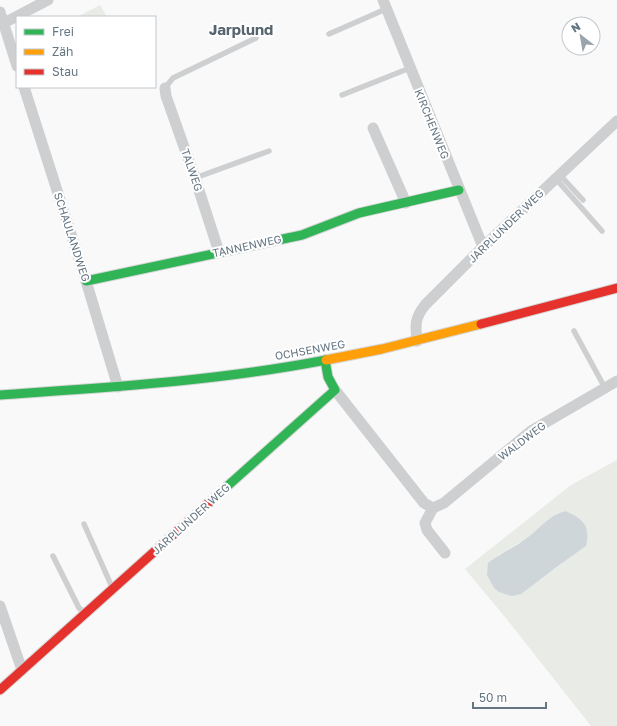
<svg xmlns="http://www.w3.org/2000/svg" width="617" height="726" font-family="'Golos Text',sans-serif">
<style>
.green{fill:#e8ebe6;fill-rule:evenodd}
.water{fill:#ced6d9}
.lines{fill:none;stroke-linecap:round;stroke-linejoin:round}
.fast-casing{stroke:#d5d6d7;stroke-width:11}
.slow-casing{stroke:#d5d6d7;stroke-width:11}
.jam-casing{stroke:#d5d6d7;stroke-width:11}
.lane{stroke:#cecfd0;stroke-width:5.5}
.street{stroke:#cecfd0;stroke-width:11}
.fast{stroke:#30b455;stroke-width:9}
.slow{stroke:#ff9f0a;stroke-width:9}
.jam{stroke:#e5322d;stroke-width:9}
.labels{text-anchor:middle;stroke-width:4;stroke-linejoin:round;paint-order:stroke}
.street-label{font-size:11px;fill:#657683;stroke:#fff}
.district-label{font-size:15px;font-weight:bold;fill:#57646e;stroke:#fff}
</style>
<rect width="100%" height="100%" fill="#f9f9f9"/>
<g class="green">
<polygon points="100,5 107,17 77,17"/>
<path d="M617,460V726H591L505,617L465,569L571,485ZM566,511C584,519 591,527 586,546L539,580L497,556L528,537L558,513Z"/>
</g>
<path class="water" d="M566,511C584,519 591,527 586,546L554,569L521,594L512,596L499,592L494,588L487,575L488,563C501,553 515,547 528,537C541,528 550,514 566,511Z"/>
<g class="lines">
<defs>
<g id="fast">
<polyline points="86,281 302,235 359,213 459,190"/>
<path d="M0,395C110,387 217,381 326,360"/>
<polyline points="223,490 335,390 328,377 325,360"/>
</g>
<polyline id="slow" points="326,360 382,349 481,324"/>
<g id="jam">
<polyline points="481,324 617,288"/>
<polyline points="0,690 223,490"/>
</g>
</defs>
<use href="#fast" class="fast-casing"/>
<use href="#slow" class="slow-casing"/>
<use href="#jam" class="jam-casing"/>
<g class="lane">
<polyline points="329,34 386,9"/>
<polyline points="165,88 173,78 256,38"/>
<polyline points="342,95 410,68"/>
<polyline points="560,175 583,200"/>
<polyline points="195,178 269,151"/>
<polyline points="556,179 602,231"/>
<polyline points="574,331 605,388"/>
<polyline points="84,524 112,587"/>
<polyline points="53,556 79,608 84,612"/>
</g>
<g class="street">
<polyline points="383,0 483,247"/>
<polyline points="0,12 17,66"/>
<polyline points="4,23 48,0"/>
<polyline points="24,87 86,281 118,387"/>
<polyline points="165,88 166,96 195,178 219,252"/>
<polyline points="373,128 406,203"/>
<path d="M417,341C415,324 415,318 425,305L483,247L617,121"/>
<polyline points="335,390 424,503 433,508 444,503 531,431 617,381"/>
<polyline points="433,508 425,523 427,530 445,553"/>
<polyline points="0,606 22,670"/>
</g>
<use href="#fast" class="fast"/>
<use href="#slow" class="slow"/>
<use href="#jam" class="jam"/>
</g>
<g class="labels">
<g class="street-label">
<text transform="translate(432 124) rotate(68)" y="4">KIRCHENWEG</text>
<text transform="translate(192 170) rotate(71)" y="4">TALWEG</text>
<text transform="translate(506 226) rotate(-44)" y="4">JARPLUNDER WEG</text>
<text transform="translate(72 237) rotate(72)" y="4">SCHAULANDWEG</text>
<text transform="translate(247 246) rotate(-12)" y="4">TANNENWEG</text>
<text transform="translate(310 350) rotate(-10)" y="4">OCHSENWEG</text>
<text transform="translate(522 441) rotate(-37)" y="4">WALDWEG</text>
<text transform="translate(191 519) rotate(-42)" y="4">JARPLUNDER WEG</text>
</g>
<g class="district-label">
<text x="241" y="35">Jarplund</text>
</g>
</g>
<rect x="16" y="16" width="140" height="72" fill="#ffffff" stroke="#c1c8cd"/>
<rect x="24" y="29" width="20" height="6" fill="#30b455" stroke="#c1c8cd"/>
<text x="52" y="36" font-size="12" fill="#657683">Frei</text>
<rect x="24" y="49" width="20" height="6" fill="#ff9f0a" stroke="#c1c8cd"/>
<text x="52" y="56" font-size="12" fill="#657683">Zäh</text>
<rect x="24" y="69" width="20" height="6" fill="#e5322d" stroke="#c1c8cd"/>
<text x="52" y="76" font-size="12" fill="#657683">Stau</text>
<g transform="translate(581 36) rotate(329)"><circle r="19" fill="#ffffff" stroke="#c1c8cd"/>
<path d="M0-3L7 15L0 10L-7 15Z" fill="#99a4ac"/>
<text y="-6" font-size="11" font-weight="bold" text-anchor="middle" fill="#657683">N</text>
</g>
<path d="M473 702v6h73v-6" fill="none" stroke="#657683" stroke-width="2"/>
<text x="479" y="702" font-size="12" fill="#657683" stroke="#ffffff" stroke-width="3" paint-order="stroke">50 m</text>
</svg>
